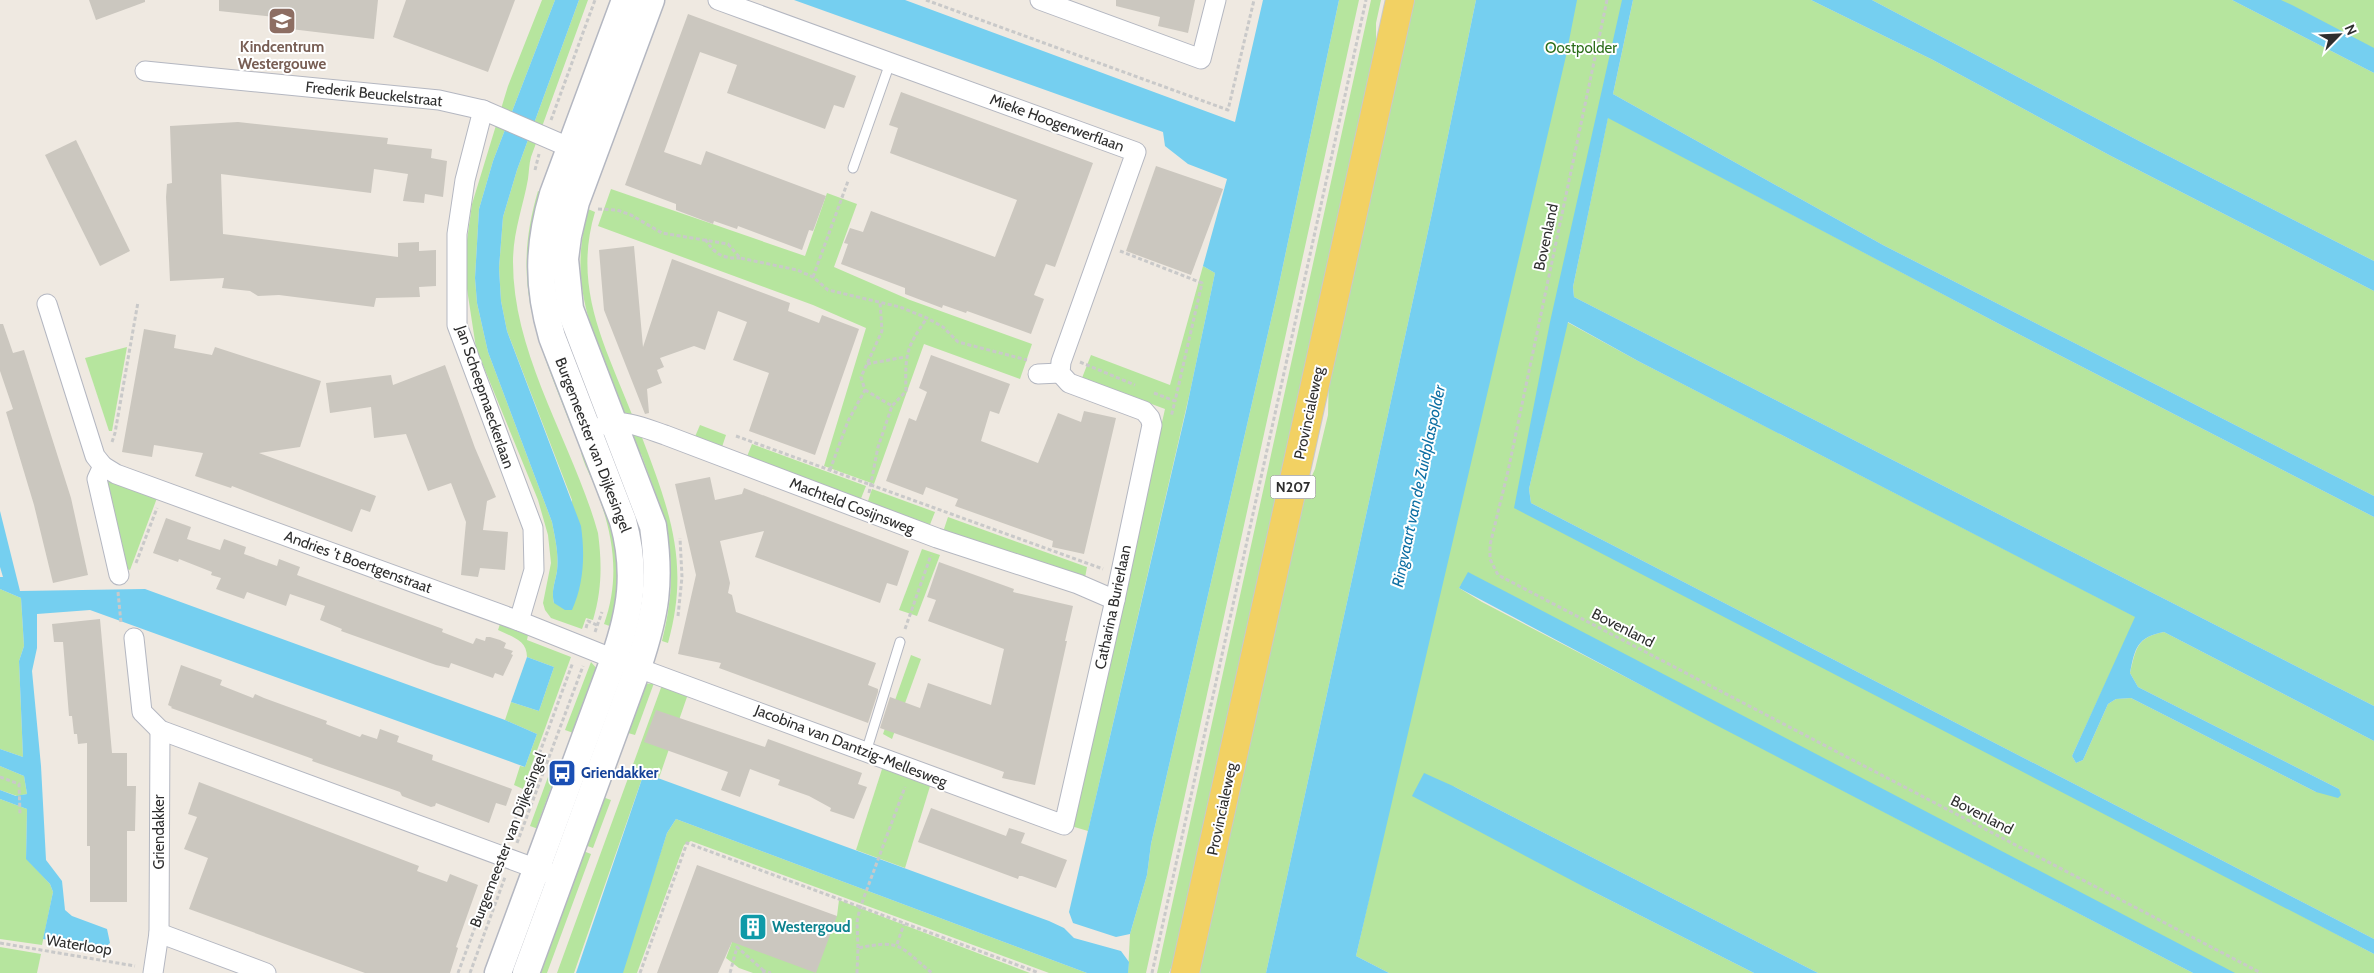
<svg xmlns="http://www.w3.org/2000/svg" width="2374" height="973" font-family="Cabin,sans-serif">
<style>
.green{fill:#b6e59e}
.water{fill:#75cff0}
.building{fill:#cbc7bf}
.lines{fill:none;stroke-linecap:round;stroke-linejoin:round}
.lane-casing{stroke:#b4b7c1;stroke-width:11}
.street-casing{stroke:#b4b7c1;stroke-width:21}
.secondary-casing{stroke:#b4b7c1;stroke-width:29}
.primary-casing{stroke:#c9c9c9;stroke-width:30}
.path{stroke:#c9c9c9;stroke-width:3;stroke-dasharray:4 2.5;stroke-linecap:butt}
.lane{stroke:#fff;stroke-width:9}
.street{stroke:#fff;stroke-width:19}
.secondary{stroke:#fff;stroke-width:26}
.primary{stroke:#f2d163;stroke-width:28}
.labels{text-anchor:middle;stroke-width:4;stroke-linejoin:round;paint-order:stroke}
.shield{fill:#fff;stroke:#6d6d6d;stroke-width:1}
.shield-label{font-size:14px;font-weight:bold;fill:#2e2e2e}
.education-label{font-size:15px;font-weight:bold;fill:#785e54;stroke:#fff}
.park-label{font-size:15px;fill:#2c6e1b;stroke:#fff}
.street-label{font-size:15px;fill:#2e2e2e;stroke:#fff}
.transit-label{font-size:15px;font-weight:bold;fill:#164399;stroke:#fff;text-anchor:start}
.culture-label{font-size:15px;font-weight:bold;fill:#0d838f;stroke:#fff;text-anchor:start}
.water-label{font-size:16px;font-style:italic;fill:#0d6fa3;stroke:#fff}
</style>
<rect width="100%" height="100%" fill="#efe9e1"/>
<g class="green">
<path d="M542,0H555L493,161L479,209L475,278L477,303L488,352L552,522C555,538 559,554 557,571C555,583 551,591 554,603L572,500L507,331L501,301L499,268L503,217L517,170L579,0H588L531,157C529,164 529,172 528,179C523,207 513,232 513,262C513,357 573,443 598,533C602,563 602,590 593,620L586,618L582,629L551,618L545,610L543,603L551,563L548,535L538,500L476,348L467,289L465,255L472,204L508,86Z"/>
<polygon points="1339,0 1359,0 1146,973 1128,973 1130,934 1147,875 1151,844 1277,294"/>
<polygon points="1371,0 1381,0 1376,23 1376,56 1181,943 1169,973 1157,973"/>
<polygon points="1411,0 1476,0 1432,213 1266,973 1199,973 1298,507 1315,469 1328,415 1329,371"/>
<polygon points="1555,0 1627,0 1520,503 2374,954 2374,973 2207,973 1461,585 1459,588 1482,602 2193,973 1818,973 1453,786 1590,890 1754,973 1389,973 1356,956 1412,709"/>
<polygon points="1633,0 1811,0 1933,60 2111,156 2374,291 2374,496 1883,245 1613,94"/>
<polygon points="1872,0 2232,0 2374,73 2374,261 2141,142"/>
<polygon points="2260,0 2374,0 2374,57"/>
<polygon points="1608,117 2003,326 2374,517 2374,706 1574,297 1573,287"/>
<polygon points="611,189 805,256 827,193 857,204 834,267 910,300 1032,344 1020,379 924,344 874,484 824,466 866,328 813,305 598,226"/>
<path d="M538,191L546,195L540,218L577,429L571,426C538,340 510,285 538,191Z"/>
<path d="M581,206L595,212C572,289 606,347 633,417L620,412L611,402L619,399C595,337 570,292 585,223L577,220Z"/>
<polygon points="1203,266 1215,273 1190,392 1088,831 1071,826 1165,409 1082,378 1091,355 1170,385"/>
<path d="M1567,322L1638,361L2136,617L2072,756L2076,763L2083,760L2108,704L2116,699L2131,698L2316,792L2339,789L2138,687L2130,673C2136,648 2137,637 2164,632L2374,741V939L1531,503L1529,489Z"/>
<polygon points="127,347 112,431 109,431 85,358"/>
<polygon points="700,425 726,435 721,450 694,439"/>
<path d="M640,432C668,507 691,561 668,643L662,641C681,564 668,526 641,454L633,457L630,435Z"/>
<path d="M580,444L619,526L618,629L604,624C621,577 613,532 595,487C590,474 580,458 580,444Z"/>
<polygon points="752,444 866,486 860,501 746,459"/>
<polygon points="110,480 157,498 130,570 127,569 107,482"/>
<polygon points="872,489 935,512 929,527 867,504"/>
<polygon points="948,517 1087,567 1084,583 943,532"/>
<polygon points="922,549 940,555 917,616 899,610"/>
<polygon points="0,589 21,598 24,646 19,661 23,757 0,749"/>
<path d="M500,624L528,635L527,640L571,657L523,789L514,785L520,766L525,767L537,734L505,720L511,702L539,711L554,667L527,657C527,640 512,637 498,630Z"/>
<polygon points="911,655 921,659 892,739 883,734"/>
<polygon points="591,662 598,670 598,684 591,681 577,719 584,722 579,735 565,730"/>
<polygon points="654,683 635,735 628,733 645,684"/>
<polygon points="662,685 688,694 659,778 644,773 574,973 557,973"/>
<polygon points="0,766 24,776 27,794 17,796 0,790"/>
<polygon points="883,766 931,783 905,868 856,850"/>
<polygon points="548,777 561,782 558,791 551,788 537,826 545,829 544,831 530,826"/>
<polygon points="597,795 611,800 593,848 579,843 580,842 588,844 601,807"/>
<polygon points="0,799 27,809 26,858 50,884 53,892 42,945 0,939"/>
<polygon points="676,819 1087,973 1049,973 691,841 684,845 637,973 621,973 667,833"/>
<polygon points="578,849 591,854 547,973 540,973 547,955 539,952"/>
<polygon points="839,900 1030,973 753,973 739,968 726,958 732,942 837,916"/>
<polygon points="0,947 41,954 37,973 0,973"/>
</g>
<g class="water">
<path d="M555,0H579L517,170L503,217L499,268L501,301L507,331L581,526C585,555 584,583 572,610H565L554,603C551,591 555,583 557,571C559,554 555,538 552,522L488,352L477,303L475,278L479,209L493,161Z"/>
<polygon points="794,0 905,0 1235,122 1263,0 1339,0 1277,294 1151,844 1147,875 1130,934 1116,937 1073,923 1069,912 1186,411 1215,273 1203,266 1227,179 1188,164 1165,146 1163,132"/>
<polygon points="1476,0 1577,0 1566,56 1356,956 1389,973 1266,973 1432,213"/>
<path d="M1622,0H1633L1613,94L1883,245L2374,496V517L2003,326L1608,118L1573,287L1574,297L2374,706V741L2164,632C2137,637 2135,648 2130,673L2138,687L2339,789L2341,795L2338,798L2316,792L2131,698L2116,699L2108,704L2083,760L2076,763L2072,756L2135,617L1638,361L1568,322L1529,489L1531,503L2374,939V954L1514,508L1550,322Z"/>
<polygon points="1811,0 1872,0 2141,142 2374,261 2374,291 2111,156 1933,60"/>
<polygon points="2232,0 2281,0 2292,5 2374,48 2374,73"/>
<polygon points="0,511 20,591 145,589 505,720 537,734 525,767 90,610 37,614 37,648 32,671 41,766 46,860 62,881 65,910 72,916 107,929 110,943 103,949 43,939 53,892 50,884 26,859 27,809 0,799 0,790 16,796 27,794 24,776 0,766 0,749 23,757 19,661 24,646 21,598 0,589 0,577 3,577 0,567"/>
<polygon points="1468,572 2235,973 2193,973 1714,724 1459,588"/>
<polygon points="527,657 554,667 539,711 511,702"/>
<polygon points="644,773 1049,921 1064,928 1074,938 1121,951 1129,962 1128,973 1087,973 676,819 667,833 623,973 576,973"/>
<polygon points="1424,773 1453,786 1818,973 1754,973 1590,890 1412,796"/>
</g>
<g class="building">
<polygon points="89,0 145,0 145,2 96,20"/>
<polygon points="219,0 378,0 374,39 274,27 275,17 219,11"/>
<polygon points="406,0 515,0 488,72 393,37"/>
<polygon points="1116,0 1195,0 1188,33 1158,26 1160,17 1116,6"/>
<polygon points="688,14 856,76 844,108 834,105 825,129 727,93 737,65 700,52 664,152 701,165 706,151 826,196 813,231 809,230 802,250 738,226 737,229 714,221 713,224 676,210 676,204 625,185"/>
<polygon points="901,92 1093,163 1055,267 1046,264 1034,295 1044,299 1031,334 967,311 966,313 943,305 942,308 905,294 905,288 841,264 848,244 844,243 850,228 863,232 871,211 995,257 1017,200 890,153 898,128 889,125"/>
<polygon points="238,122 388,138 387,144 432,149 431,158 447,161 443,197 425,194 424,203 403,201 408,174 374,169 371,193 221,174 223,234 398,257 398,243 419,242 419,251 436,250 436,286 419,287 420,297 376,298 374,307 279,295 258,296 250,291 222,288 224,278 170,281 166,197 167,184 172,183 170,126"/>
<polygon points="76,140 130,251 100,266 45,155"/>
<polygon points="1156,166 1223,189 1191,275 1126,251"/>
<polygon points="634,246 643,347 672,259 790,303 788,311 819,323 822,315 859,329 815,455 749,431 769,373 733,360 747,322 718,311 705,350 694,346 660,358 664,367 657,370 662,383 647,389 649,413 645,414 604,310 599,250"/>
<polygon points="0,324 3,324 13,353 24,350 71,498 88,575 53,583 34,505 6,412 13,409 0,371"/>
<polygon points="144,329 176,335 174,348 212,355 215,347 321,381 300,447 259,453 376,496 370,512 361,509 352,532 232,486 231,488 195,476 203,453 154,445 152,457 122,452"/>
<polygon points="931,355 1010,384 999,414 990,411 981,441 1038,463 1058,413 1081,422 1084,411 1116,418 1084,554 1052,547 1053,541 955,506 958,499 926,487 923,495 886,481 909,418 916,421 927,392 919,388"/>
<polygon points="445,365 475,448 496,497 487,501 483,530 508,532 505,570 480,568 478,577 461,575 466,522 451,483 428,491 406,434 374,438 371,407 330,413 326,383 391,375 393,385"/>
<polygon points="710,477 715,500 742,494 744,488 909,551 897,586 887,583 880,603 755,557 764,531 720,541 730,583 728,593 732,595 736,612 876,663 868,685 878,689 878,692 868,723 719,668 721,663 678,654 696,575 675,484"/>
<polygon points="166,518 191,527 187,539 220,550 224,539 246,547 244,554 277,566 279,559 300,567 297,575 443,629 442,632 473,644 476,638 485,641 486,637 490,637 500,640 506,643 504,648 513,651 511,654 513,655 503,676 495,673 493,678 451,663 449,668 436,665 341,631 342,629 320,620 325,606 290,594 286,606 247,592 244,599 216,589 221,578 211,575 212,572 179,559 178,562 153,553"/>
<polygon points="939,562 1014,589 1013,592 1073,606 1065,641 1067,641 1035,785 1002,778 1004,772 880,728 890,697 920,708 928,683 991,705 1004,649 928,621 936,600 927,597"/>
<polygon points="100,619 112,753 127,753 127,786 136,786 135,831 127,831 127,902 90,902 90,846 87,846 87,743 78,744 77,734 74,734 72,716 69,716 63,642 54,642 52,624"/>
<polygon points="181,665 222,680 220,685 253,698 255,694 264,698 327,721 326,724 360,737 362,734 377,739 380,729 399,736 397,742 433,755 432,760 512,789 506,806 496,803 489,823 436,803 435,806 431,807 402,796 400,792 312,761 313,759 171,708 172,707 168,705"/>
<polygon points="656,710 765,747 768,739 862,773 858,784 867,787 854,819 830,811 831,808 809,796 778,785 780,780 750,769 740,797 721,790 728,772 644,742"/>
<polygon points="199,782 419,866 417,871 447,882 450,874 478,885 456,947 458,948 450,973 365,973 189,909 208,858 184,849 197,817 188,814"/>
<polygon points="931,808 1006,836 1009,828 1025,833 1021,843 1067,860 1056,888 1022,876 1019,876 1018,879 918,842"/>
<polygon points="697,865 837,916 816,973 732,942 718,973 657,973"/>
</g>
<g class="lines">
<defs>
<g id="lane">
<polyline points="853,168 890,63"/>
<polyline points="866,752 900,642"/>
</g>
<g id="street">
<polyline points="1040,0 1201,59 1216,0"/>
<polyline points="145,71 439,100 483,110 580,152"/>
<polyline points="483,110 465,180 457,234 457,325 533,528 534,570 519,621"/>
<polyline points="47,304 95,456 103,466 97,479 119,575"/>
<polyline points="1038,374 1060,373"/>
<path d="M604,425C623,418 647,429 665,435L937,538L1078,584L1115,600"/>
<polyline points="103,466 116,474 519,621 614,659 1064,825 1115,600 1152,425 1150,418 1144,411 1069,383 1060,373 1061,362 1136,152 718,0"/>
<polyline points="134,638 142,712 160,730 548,873"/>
<polyline points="159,933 266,973"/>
<polyline points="153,973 159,933 160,730"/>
</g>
<g id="secondary">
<path d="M498,973L614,659C631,610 637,572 623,521L552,337C537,285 538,245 553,194L625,0"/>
<path d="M526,973L638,667C656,613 661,583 653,526L570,309L565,259L568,236L576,202L651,0"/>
</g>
<polyline id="primary" points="1185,973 1400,0"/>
</defs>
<use href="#lane" class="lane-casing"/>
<use href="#street" class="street-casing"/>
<use href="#secondary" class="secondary-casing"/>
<use href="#primary" class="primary-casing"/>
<g class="path">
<polyline points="926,0 1228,110 1254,0"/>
<polyline points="1607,0 1508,471 1490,545 1490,559 1498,575 2261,973"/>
<polyline points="551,120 595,0"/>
<polyline points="535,170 539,154"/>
<polyline points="598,209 617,210 631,215 662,233 728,244 740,258 797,270 813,277 828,290 900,307 927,318 943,327 958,342 1027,360"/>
<path d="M705,239C714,253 722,259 740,258"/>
<polyline points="1120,251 1202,283 1175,401"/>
<polyline points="813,277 848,181"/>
<polyline points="1080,362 1135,385"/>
<polyline points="867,364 905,357"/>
<polyline points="865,390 892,406"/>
<polyline points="1154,393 1175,401 1171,417"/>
<polyline points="736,436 1103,569"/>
<polyline points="112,442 115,433 138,302"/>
<polyline points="830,470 848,421 865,390 861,377 882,331 880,302"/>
<path d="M869,493L878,447L892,406L906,391C905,354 906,348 927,318"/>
<polyline points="136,563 157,508"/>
<polyline points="118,592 121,623"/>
<polyline points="678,616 682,577 680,538"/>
<polyline points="586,628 588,621 599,626"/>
<polyline points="905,629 931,555"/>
<polyline points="595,632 602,612"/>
<polyline points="0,777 19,784 20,814"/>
<polyline points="508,839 573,662"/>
<polyline points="517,843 583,666"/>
<polyline points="0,943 135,966"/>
<polyline points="897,944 904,924"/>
<polyline points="858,948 857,922 860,908 905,787"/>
<polyline points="458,973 495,873"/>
<polyline points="470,973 505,877"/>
<polyline points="640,973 687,843 1039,973"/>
<polyline points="730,973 737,947 764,971"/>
<polyline points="763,973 764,971 771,973"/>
<path d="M857,973L858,948C902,939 899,946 932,973"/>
<polyline points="1152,973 1366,0"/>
</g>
<use href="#lane" class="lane"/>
<use href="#street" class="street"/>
<use href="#secondary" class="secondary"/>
<use href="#primary" class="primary"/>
</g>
<defs>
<symbol id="school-square" viewBox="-11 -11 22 22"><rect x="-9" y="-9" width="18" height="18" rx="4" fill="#8d6e63" stroke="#fff"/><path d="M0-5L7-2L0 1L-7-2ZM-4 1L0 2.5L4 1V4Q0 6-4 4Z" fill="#fff"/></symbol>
<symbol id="bus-square" viewBox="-11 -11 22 22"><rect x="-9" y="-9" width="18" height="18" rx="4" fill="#1a4fb4" stroke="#fff"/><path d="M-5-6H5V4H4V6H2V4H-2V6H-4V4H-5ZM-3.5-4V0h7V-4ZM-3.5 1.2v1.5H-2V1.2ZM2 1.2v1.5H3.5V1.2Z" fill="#fff"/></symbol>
<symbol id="building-square" viewBox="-11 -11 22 22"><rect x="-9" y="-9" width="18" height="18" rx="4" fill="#0f9aa8" stroke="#fff"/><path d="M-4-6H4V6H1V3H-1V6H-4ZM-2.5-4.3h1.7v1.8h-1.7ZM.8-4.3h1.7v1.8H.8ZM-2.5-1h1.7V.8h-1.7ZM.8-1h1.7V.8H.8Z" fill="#fff"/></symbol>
</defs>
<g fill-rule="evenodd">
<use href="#school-square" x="266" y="5" width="32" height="32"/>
<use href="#bus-square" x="546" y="757" width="32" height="32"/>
<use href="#building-square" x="737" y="911" width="32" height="32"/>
</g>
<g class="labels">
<rect class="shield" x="1270.5" y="475.5" width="45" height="23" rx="4"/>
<g class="shield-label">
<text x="1293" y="492">N207</text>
</g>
<g class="education-label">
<text x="282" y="52">Kindcentrum<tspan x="282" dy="17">Westergouwe</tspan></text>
</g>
<g class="park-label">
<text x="1581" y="53">Oostpolder</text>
</g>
<g class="street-label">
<text transform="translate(374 94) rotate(6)" y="5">Frederik Beuckelstraat</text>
<text transform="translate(1057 123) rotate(20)" y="5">Mieke Hoogerwerflaan</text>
<text transform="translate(1546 237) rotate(-78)" y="5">Bovenland</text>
<text transform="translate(485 397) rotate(71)" y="5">Jan Scheepmaeckerlaan</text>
<text transform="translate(1309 413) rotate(-78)" y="5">Provincialeweg</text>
<text transform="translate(593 445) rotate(69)" y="5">Burgemeester van Dijkesingel</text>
<text transform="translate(852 506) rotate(21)" y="5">Machteld Cosijnsweg</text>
<text transform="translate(358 562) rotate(20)" y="5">Andries 't Boertgenstraat</text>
<text transform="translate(1113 607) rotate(-78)" y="5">Catharina Burierlaan</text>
<text transform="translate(1623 628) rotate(27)" y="5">Bovenland</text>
<text transform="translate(851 746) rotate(21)" y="5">Jacobina van Dantzig-Mellesweg</text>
<text transform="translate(1222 809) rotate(-78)" y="5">Provincialeweg</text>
<text transform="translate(1982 815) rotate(27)" y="5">Bovenland</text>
<text transform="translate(159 832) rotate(-90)" y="5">Griendakker</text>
<text transform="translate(508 840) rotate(-69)" y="5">Burgemeester van Dijkesingel</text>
<text transform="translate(79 945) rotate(9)" y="5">Waterloop</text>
</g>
<g class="transit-label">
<text x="581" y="778">Griendakker</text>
</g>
<g class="culture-label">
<text x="772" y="932">Westergoud</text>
</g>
<g class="water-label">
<text transform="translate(1418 486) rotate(-78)" y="6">Ringvaart van de Zuidplaspolder</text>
</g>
</g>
<g transform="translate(2339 35) rotate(66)" stroke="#ffffff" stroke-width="4" paint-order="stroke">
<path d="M0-4L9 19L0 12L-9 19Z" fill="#2e2e2e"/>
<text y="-8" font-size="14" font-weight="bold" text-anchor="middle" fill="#2e2e2e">N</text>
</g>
</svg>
